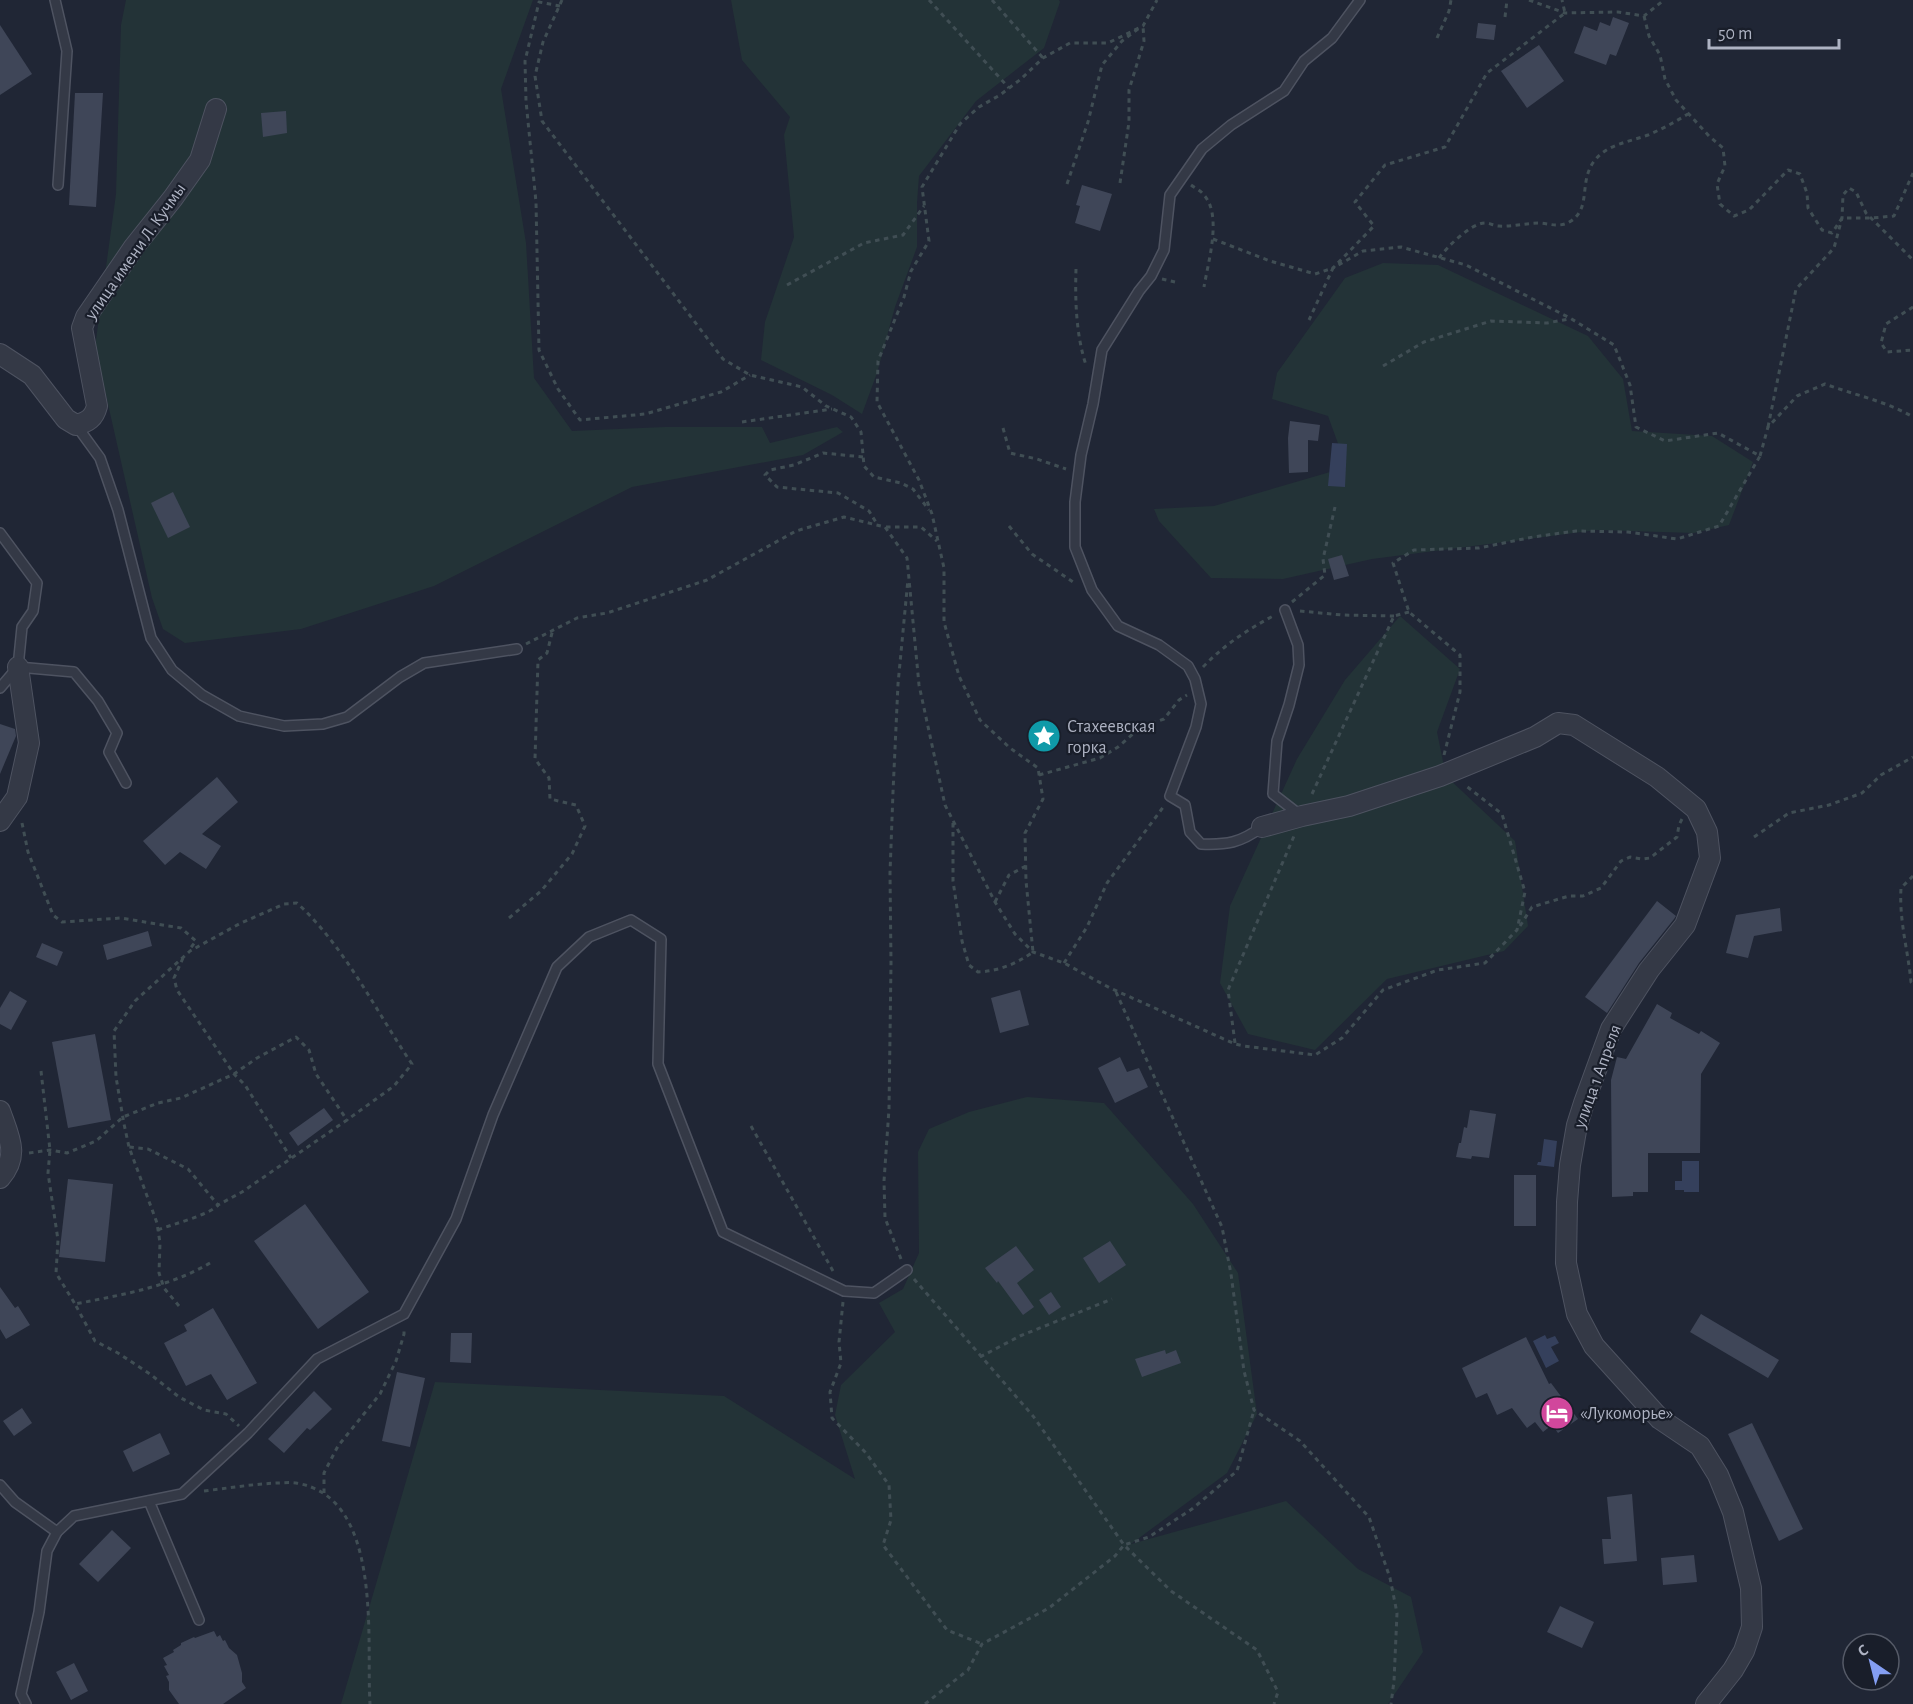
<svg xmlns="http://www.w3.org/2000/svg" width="1913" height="1704" font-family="'Alegreya Sans',sans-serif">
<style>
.green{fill:#233337}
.water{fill:#35405c}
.building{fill:#3f4658}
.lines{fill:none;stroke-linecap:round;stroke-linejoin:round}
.service-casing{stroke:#4e5361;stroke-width:12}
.minor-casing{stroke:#4e5361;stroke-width:22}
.path{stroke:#404e54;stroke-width:3;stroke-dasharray:4.5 4.5;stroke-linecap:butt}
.service{stroke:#343946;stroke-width:9}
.minor{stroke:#343946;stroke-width:20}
.labels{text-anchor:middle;stroke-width:4.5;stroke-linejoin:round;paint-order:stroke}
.street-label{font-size:18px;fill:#aeb3c3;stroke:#191e2a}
.poi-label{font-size:18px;fill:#aeb3c3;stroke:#191e2a;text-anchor:start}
</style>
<rect width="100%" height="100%" fill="#202635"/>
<g class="green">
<polygon points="126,0 533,0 501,89 526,243 534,378 572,431 665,427 762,427 770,443 837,427 843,432 803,455 632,487 434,586 301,629 185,643 163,629 152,598 95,347 116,194 121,25"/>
<polygon points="731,0 1059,0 1060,2 1044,48 976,101 919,176 917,203 917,247 895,307 877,373 862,414 832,395 761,360 765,322 794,237 784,135 790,117 742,60"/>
<polygon points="1383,263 1438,265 1588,336 1623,379 1632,431 1712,436 1753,462 1729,525 1694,533 1597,530 1372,559 1283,579 1211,578 1159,521 1154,509 1214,506 1337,470 1340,449 1328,416 1272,399 1277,373 1345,278"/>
<polygon points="1400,616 1460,669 1437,732 1446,776 1515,841 1528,926 1504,951 1387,979 1315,1050 1248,1034 1220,983 1230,906 1297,759 1345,680"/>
<polygon points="1027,1097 1104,1103 1193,1204 1238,1273 1257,1414 1227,1473 1131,1544 1286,1501 1358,1569 1411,1597 1423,1652 1388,1704 341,1704 435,1382 724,1396 855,1479 835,1415 841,1385 895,1332 879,1303 903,1289 919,1253 918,1152 929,1129 969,1112"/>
</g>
<g class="water">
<polygon points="1332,443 1347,444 1345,487 1328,486"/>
<polygon points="1544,1139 1557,1141 1554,1167 1537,1165 1538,1162 1541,1162"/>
<polygon points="1682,1161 1699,1161 1699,1192 1684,1192 1684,1190 1675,1190 1675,1181 1682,1181"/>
<polygon points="1545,1335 1547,1339 1555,1336 1559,1343 1551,1347 1559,1361 1546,1368 1533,1341"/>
</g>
<g class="building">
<polygon points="1613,17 1629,23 1616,56 1610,54 1606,65 1574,53 1584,26 1597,31 1600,22 1610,26"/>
<polygon points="1478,23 1496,25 1494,40 1476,38"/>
<polygon points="0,25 32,74 0,95"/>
<polygon points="1539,45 1564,81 1527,108 1501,71"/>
<polygon points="75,93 103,93 96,207 69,205"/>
<polygon points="286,111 287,133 263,137 261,113"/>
<polygon points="1082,185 1112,194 1100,231 1075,223 1080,206 1076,205"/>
<polygon points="1290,421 1320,425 1318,441 1308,440 1308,472 1289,473 1288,438"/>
<polygon points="173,492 190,527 168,538 151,503"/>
<polygon points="1342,555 1349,576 1334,580 1328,559"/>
<polygon points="0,724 15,729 16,736 0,774"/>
<polygon points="217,777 238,802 202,834 221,846 206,869 180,852 165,865 143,841"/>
<polygon points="1657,901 1676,916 1674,919 1639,963 1607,1013 1585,997"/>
<polygon points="1780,908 1782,931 1754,936 1748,958 1726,953 1736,915"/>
<polygon points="148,931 152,946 107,960 103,945"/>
<polygon points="42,943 63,952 57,966 36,957"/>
<polygon points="1020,990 1029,1025 1000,1033 991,998"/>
<polygon points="10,991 27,1001 11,1030 0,1024 0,1008"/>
<polygon points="1657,1004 1672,1013 1670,1018 1699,1034 1701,1031 1720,1043 1701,1074 1700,1153 1648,1153 1648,1192 1633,1192 1633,1196 1612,1197 1611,1080 1617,1057 1626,1059"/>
<polygon points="95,1034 111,1120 68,1128 52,1042"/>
<polygon points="1120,1057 1127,1072 1139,1068 1148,1087 1115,1103 1098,1068"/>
<polygon points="324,1108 333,1120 298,1146 289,1133"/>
<polygon points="1470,1110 1496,1114 1489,1158 1472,1156 1471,1159 1456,1157 1459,1143 1461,1143 1464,1127 1467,1128"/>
<rect x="1514" y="1175" width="22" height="51"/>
<polygon points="68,1179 113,1184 105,1262 59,1257"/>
<polygon points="305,1204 369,1292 318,1329 254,1241"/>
<polygon points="1110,1241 1126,1265 1099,1283 1083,1258"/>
<polygon points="1016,1246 1034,1270 1017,1283 1034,1307 1023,1315 998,1281 997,1283 985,1268"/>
<polygon points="0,1287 15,1308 18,1306 30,1325 6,1339 0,1329"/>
<polygon points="1051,1292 1061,1307 1049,1315 1039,1300"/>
<polygon points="213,1308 257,1383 227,1400 211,1374 186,1386 164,1343 187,1331 184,1325"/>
<polygon points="1701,1314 1779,1360 1768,1378 1690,1332"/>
<polygon points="451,1333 472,1333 471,1363 450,1362"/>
<polygon points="1526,1337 1549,1384 1551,1383 1578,1419 1558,1433 1552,1425 1543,1432 1535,1422 1527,1428 1512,1408 1497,1415 1487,1393 1476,1398 1462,1368"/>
<polygon points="1165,1350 1166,1354 1176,1350 1181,1363 1142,1377 1135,1359"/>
<polygon points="397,1372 425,1378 410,1447 382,1441"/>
<polygon points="314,1391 332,1409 310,1430 307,1428 284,1453 268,1439"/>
<polygon points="22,1408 32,1423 14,1436 3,1421"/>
<polygon points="1752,1423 1803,1529 1779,1541 1728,1434"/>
<polygon points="160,1433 170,1454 133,1472 123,1451"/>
<polygon points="1632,1494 1637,1561 1604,1564 1602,1539 1611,1539 1607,1497"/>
<polygon points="112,1530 131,1548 98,1582 79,1564"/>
<polygon points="1694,1555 1697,1582 1663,1585 1661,1558"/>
<polygon points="1560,1606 1594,1622 1582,1648 1547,1632"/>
<polygon points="214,1631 217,1637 220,1635 223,1641 225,1640 229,1648 237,1655 242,1673 242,1682 246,1688 223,1704 179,1704 169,1690 169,1682 166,1676 169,1675 164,1666 167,1665 163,1658 174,1652 173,1650 181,1645 181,1643 194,1637 195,1638"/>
<polygon points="74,1663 88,1691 71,1700 56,1672"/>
</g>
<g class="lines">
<defs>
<g id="service">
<polyline points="55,0 67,51 58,185"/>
<polyline points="76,425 100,458 118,510 151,638 172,670 202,695 239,716 284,726 323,724 347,717 400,677 424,663 517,649"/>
<polyline points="0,533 37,583 33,611 22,627 18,667 0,688"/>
<polyline points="1285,610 1298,645 1299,665 1289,705 1277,741 1273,794 1300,815"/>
<polyline points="18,667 74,672 98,701 117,733 109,752 126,783"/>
<path d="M1262,827C1240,843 1227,845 1201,844L1190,832L1185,805L1170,796L1196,727L1201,704L1195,679L1188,666L1159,645L1118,626L1092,590L1075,547V502L1081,455L1093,404L1102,350L1139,291L1151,276L1164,250L1170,195L1202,149L1231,125L1284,91L1304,61L1332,38L1360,0"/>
<polyline points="0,1485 15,1502 57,1532"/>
<polyline points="149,1501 199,1620"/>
<polyline points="26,1704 21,1694 39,1612 47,1551 57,1532 74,1516 182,1494 248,1433 317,1359 404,1314 456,1219 493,1115 557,967 589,937 631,920 661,939 658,1064 723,1232 844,1291 874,1293 907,1270"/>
</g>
<g id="minor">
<path d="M0,354L32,375L66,419L76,425C88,422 94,418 97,406L82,328L86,317L134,247L173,198L200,160L216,109"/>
<polyline points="0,821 17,797 29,743 18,667"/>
<polyline points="1262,827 1302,816 1349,806 1440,776 1535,737 1558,723 1574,725 1657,777 1696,809 1707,832 1710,858 1685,925 1649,970 1611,1029 1584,1103 1577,1125 1570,1165 1567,1202 1566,1263 1577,1314 1594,1346 1660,1419 1700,1446 1718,1475 1733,1512 1751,1588 1752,1627 1744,1651 1733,1670 1706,1704"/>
<path d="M0,1111C9,1137 20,1155 0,1178"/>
</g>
</defs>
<use href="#service" class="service-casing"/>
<use href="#minor" class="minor-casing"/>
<g class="path">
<polyline points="562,0 543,42 535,76 542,121 723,359 750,375 802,387 826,406 851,417 861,432 864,466 874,477 901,483 913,489 929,510"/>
<polyline points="929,0 1009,88"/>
<polyline points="992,0 1043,58"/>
<polyline points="1529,0 1565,13 1618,12 1644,16 1664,0"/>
<polyline points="560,6 539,2 525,61 526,101 536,202 539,350 558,389 580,420 645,414 721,392 750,375"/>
<polyline points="1644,16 1649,36 1660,55 1665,79 1676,100 1709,136 1723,148 1725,166 1717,184 1720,204 1734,216 1749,210 1788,170 1800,174 1807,193 1808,208 1822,230 1832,233 1842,218 1872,218 1894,216 1913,173"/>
<polyline points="1505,17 1507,0"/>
<polyline points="1437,38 1449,11 1451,0"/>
<polyline points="1120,183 1129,122 1129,90 1144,41 1143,26"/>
<polyline points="1067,184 1088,122 1102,65 1122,41 1138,29"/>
<path d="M1191,185C1195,188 1200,190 1203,194C1223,214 1208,262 1204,287"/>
<polyline points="1213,239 1270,261 1315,274 1333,268 1309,320"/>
<path d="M1439,258C1447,247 1471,223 1485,223C1490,223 1494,226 1499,226C1512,227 1526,223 1540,223C1551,224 1560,228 1571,221C1592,207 1578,181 1595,160C1608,144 1629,142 1648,135C1662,129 1675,122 1688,114"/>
<path d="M1076,269C1075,300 1076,335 1086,365"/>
<polyline points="1162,279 1175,282"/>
<polyline points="787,285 864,243 903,235 924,206"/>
<polyline points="1913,307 1886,324 1881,343 1887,352 1913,350"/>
<polyline points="1383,366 1424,342 1491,321 1547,323 1569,319"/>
<polyline points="742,422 832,409"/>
<polyline points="1768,427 1796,289 1834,248 1842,218 1843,195 1849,188 1856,192 1866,213 1913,260"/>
<polyline points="1003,428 1010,453 1037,459 1066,469"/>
<path d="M1760,456L1768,427L1797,396L1825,384C1854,395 1886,401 1913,417"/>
<polyline points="863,457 823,453 794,465 770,470 765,475 777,487 838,493 869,511 877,524"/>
<polyline points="1009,526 1032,554 1076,584"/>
<polyline points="886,527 921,527 937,541"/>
<polyline points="1292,602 1325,575 1323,559 1335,507"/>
<polyline points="1300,611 1342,615 1394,616"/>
<polyline points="526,644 577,618 607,613 707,580 796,531 844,517 885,527 907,558 919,685 945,805 995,902 1015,934 1033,952 1064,963 1110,988 1235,1044 1244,1046 1315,1055 1342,1038 1383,990 1438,970 1485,963 1517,930 1525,892 1502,814 1465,785"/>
<path d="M1203,667C1224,645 1247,630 1273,616"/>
<polyline points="1444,755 1460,692 1460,655 1409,612 1393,563 1414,550 1479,548 1533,537 1576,531 1628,532 1677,539 1719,526 1760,456 1718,433 1665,441 1636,427 1630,385 1614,345 1570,318 1466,265 1401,247 1363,251 1333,268 1374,226 1355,202 1385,165 1445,147 1487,73 1565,13 1562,0"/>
<polyline points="1039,775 1100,758 1118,747 1141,727 1164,719 1179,700 1187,695"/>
<polyline points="1312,794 1394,616 1409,612"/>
<polyline points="22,823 28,852 53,915 62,922 121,918 181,928 196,941 189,950"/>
<path d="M953,823V881L962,941L969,965L978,972C999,971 1016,964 1033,952L1026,881L1025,833L1043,799L1038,768L1010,748L980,720L959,676L944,622V568L932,514L919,480L877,402L878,361L904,297L911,271L929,241L922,187L960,124L979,107L1000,95L1021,79L1043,58L1070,43H1108L1143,26L1157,0"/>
<polyline points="1754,837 1789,813 1829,805 1862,793 1881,775 1913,757"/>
<path d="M1913,876L1901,888C1899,921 1908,950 1911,982L1913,984"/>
<polyline points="995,902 1009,875 1026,866"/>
<polyline points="509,918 541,891 572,854 585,826 576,805 550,799 549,778 535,759 538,660 547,653 553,629"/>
<polyline points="1520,926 1532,907 1569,896 1583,896 1601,888 1621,861 1630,857 1642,859 1650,858 1677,837 1679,825 1682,819"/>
<polyline points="183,958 174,978 177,990 234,1074 245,1085 291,1158"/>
<polyline points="1064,963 1087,927 1107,883 1164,806"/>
<polyline points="1116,992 1222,1227 1231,1274 1244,1371 1254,1410 1300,1441 1369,1517 1390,1578 1397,1613 1394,1681 1391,1704"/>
<polyline points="1235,1043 1228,990 1294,836"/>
<polyline points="41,1071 50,1150 48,1173 58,1240 56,1273 75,1304"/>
<polyline points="751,1126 833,1271"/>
<polyline points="29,1153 50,1150 67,1153 96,1141 123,1117 158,1103 181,1098 234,1074 257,1058 296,1037 309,1050 316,1074 347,1120 242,1192 218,1205 188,1169 148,1149 129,1147"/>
<path d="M158,1230C172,1224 210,1215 218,1205"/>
<polyline points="901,1259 885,1218 884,1181 889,1109 891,963 890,873 893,792 898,684 908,579"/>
<path d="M210,1263C169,1287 121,1295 75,1304L95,1341L118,1353L150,1374L179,1397L204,1410L226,1414L239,1426"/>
<polyline points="914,1279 1033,1416 1124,1545 1171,1591 1257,1650 1278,1692 1274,1704"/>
<polyline points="843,1302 839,1342 841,1363 830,1392 832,1418 866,1453 889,1485 891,1520 883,1545 947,1630 982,1644"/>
<path d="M179,1306L164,1288L159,1273L160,1243L157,1223L129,1147L124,1124L116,1077L114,1031L135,1001L190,951L239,924L284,904L297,903C346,948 375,1010 412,1064L394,1086L347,1120"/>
<polyline points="980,1357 1020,1336 1112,1299"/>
<path d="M204,1491C229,1488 253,1484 278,1483C283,1483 290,1482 296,1483C384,1497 366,1640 370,1704"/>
<polyline points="324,1493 324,1473 338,1446 380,1394 396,1361 404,1334 404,1328"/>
<polyline points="925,1704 968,1670 982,1644 1049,1608 1115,1556 1124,1545 1149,1537 1192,1509 1237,1471 1254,1410"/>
</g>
<use href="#service" class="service"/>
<use href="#minor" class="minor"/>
</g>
<defs>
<symbol id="sight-disc" viewBox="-11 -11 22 22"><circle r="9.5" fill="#0f9aa8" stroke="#191e2a"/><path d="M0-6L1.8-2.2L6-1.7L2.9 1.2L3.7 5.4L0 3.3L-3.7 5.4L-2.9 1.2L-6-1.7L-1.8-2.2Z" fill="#fff"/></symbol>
<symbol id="hotel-disc" viewBox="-11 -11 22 22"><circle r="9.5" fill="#d1479c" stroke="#191e2a"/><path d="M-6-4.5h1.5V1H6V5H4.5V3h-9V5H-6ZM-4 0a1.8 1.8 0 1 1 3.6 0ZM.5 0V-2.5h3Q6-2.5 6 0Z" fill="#fff"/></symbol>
</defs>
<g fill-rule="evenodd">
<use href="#sight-disc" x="1025" y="717" width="38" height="38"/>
<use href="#hotel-disc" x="1538" y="1394" width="38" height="38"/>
</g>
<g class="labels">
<g class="street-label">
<text transform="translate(135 251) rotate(-55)" y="6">улица имени Л. Кучмы</text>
<text transform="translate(1597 1076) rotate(-70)" y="6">улица 1 Апреля</text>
</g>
<g class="poi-label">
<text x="1067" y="732">Стахеевская<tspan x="1067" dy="21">горка</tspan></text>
<text x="1580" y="1419">«Лукоморье»</text>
</g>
</g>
<g transform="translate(1871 1662) rotate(325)"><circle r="28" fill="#191e2a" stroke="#555a67" stroke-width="1.5"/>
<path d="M0-4.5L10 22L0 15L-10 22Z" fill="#849ef2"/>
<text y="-9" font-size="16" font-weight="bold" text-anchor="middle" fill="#aeb3c3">С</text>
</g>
<path d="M1709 39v9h130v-9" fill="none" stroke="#aeb3c3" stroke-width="3"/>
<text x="1718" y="39" font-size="18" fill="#aeb3c3" stroke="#191e2a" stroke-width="4.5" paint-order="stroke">50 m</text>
</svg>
